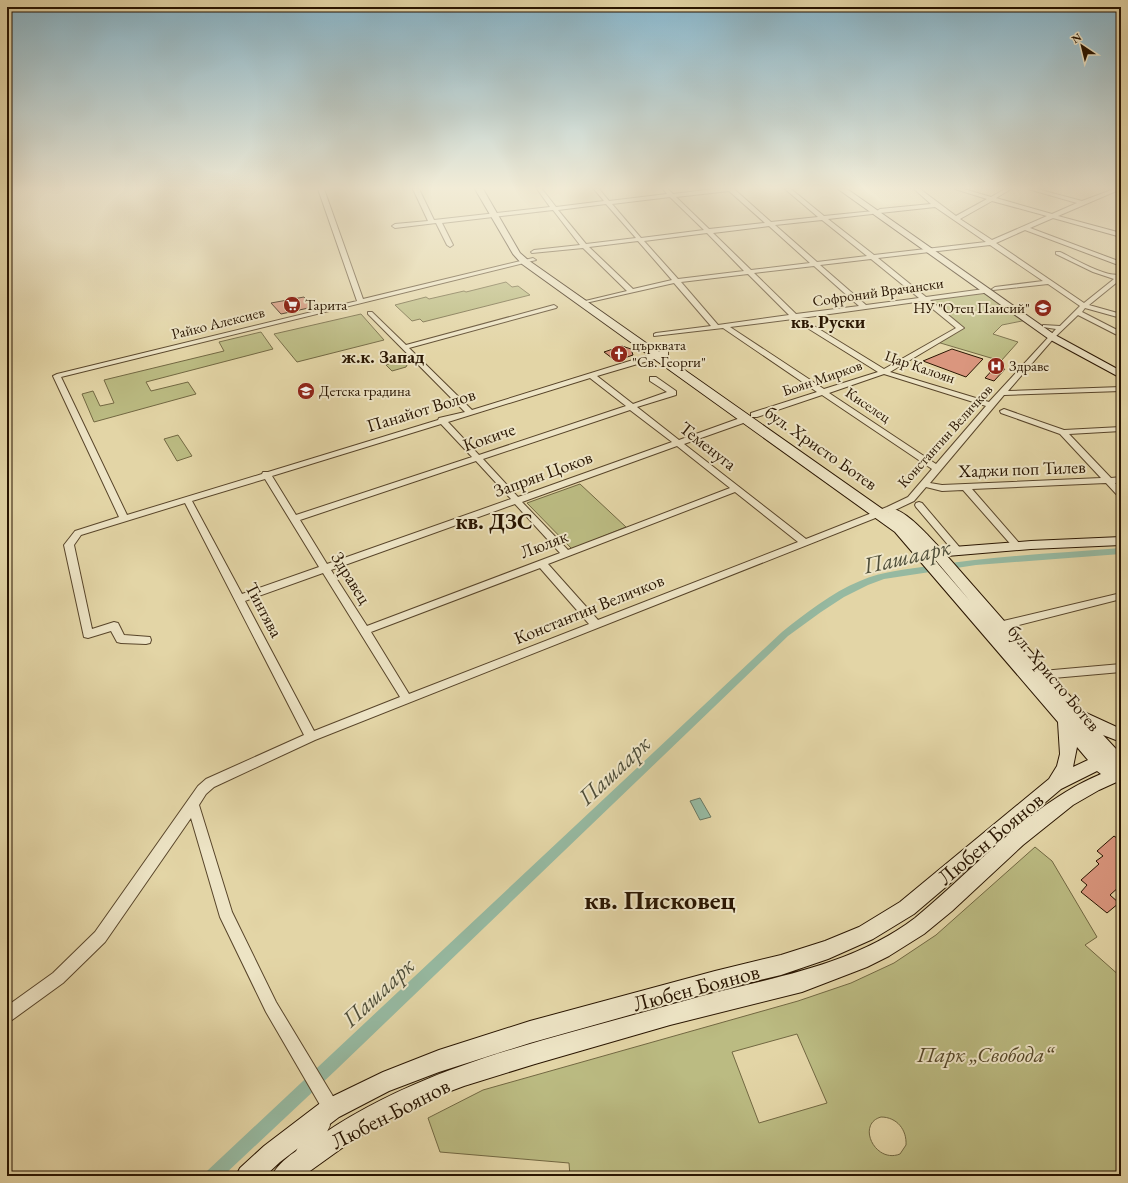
<svg xmlns="http://www.w3.org/2000/svg" width="1128" height="1183" font-family="'EB Garamond',serif">
<style>
.green{fill:#bbbb82;stroke:#726842;fill-rule:evenodd}
.water{fill:#96b9a1;stroke:#6a7761}
.lines{fill:none;stroke-linecap:round;stroke-linejoin:round}
.canal{fill:#96b9a1;fill-rule:evenodd}
.building{fill:#da967e;stroke:#291501}
.street-casing{stroke:#58452a;stroke-width:2}
.secondary-casing{stroke:#291501;stroke-width:2}
.street{fill:#ede4c5;fill-rule:evenodd}
.secondary{fill:#ede4c5;fill-rule:evenodd}
.labels{text-anchor:middle;stroke-width:4;stroke-linejoin:round;paint-order:stroke}
.far-street-label{font-size:15px;fill:#291501;stroke:#ede4c5}
.far-poi-label{font-size:15px;fill:#291501;stroke:#ede4c5;text-anchor:start}
.far-district-label{font-size:18px;font-weight:bold;fill:#291501;stroke:#ede4c5}
.street-label{font-size:18px;fill:#291501;stroke:#ede4c5}
.district-label{font-size:22px;font-weight:bold;fill:#291501;stroke:#ede4c5}
.near-street-label{font-size:22px;fill:#291501;stroke:#ede4c5}
.near-park-label{font-size:22px;font-style:italic;fill:#554728;stroke:#ede4c5}
.near-water-label{font-size:23px;font-style:italic;fill:#4f4e39;stroke:#ede4c5}
.near-district-label{font-size:26px;font-weight:bold;fill:#291501;stroke:#ede4c5}
</style>
<rect width="100%" height="100%" fill="#e3d5a6"/>
<filter id="stains"><feTurbulence type="fractalNoise" baseFrequency=".005" numOctaves="4"/><feColorMatrix values="0 0 0 0 .2 0 0 0 0 .09 0 0 0 0 .02 0 0 0 .5 -.17"/></filter>
<radialGradient id="worn" r=".72"><stop offset=".6" stop-color="#630" stop-opacity="0"/><stop offset="1" stop-color="#630" stop-opacity=".3"/></radialGradient>
<g class="green">
<polygon points="506,282 512,287 518,286 530,295 423,322 420,319 412,321 395,305 426,297 429,299 464,291 466,292"/>
<polygon points="984,291 1027,320 1002,325 993,334 1018,342 1001,361 937,342 961,328 925,299"/>
<polygon points="361,314 384,340 297,362 274,334"/>
<polygon points="261,332 273,349 146,382 151,391 188,382 196,394 94,422 82,394 93,391 100,406 114,403 104,380 224,351 219,342"/>
<polygon points="399,357 407,365 406,367 392,371 386,365 391,363 388,360"/>
<polygon points="178,435 192,456 177,461 164,439"/>
<polygon points="580,484 626,527 572,549 527,503"/>
<path d="M1035,847L1052,861L1097,937L1085,945L1121,977V1176H570L569,1163L440,1152L428,1118L483,1090L798,1001L851,983L894,963L936,935ZM797,1034L827,1103L759,1123L732,1052ZM881,1117C897,1117 907,1130 906,1145L900,1154C875,1164 856,1124 881,1117Z"/>
</g>
<polygon class="water" points="700,798 711,817 700,820 690,801"/>
<g class="lines">
<path class="canal" d="M1121,548V554L976,565L884,579L868,585L844,597L821,612L788,636L336,1070L223,1176H204L207,1171L782,632C806,613 831,593 860,581C883,571 907,569 931,566C994,556 1058,553 1121,548Z"/>
</g>
<g class="building">
<polygon points="304,297 313,307 281,314 271,303"/>
<polygon points="622,346 631,349 633,355 616,361 604,352"/>
<polygon points="952,349 983,359 966,377 923,361"/>
<polygon points="996,366 1005,369 994,381 985,378"/>
<polygon points="1114,836 1121,841 1121,885 1110,895 1119,903 1107,913 1081,892 1087,885 1081,880 1099,864 1096,861 1103,856 1097,851"/>
</g>
<g class="lines">
<defs>
<g id="street">
<path d="M318,189H324L363,299L533,258L536,260L61,377L127,515L262,474L263,472H268L438,420L439,418L465,412L368,314V312H372L406,345L554,305L557,307L556,308L409,348L472,410L662,351H668V355L597,376L633,404L667,392L650,381V377H656L676,391V395L637,407L679,440L743,417H749V421L684,444L806,539L887,507L908,497L932,469L822,395L757,417H751V413L817,392L723,328L654,336V334L656,333L711,326L674,283L581,304V302L627,291L583,248L532,253L531,252L534,250L580,245L553,210L442,223L453,245L450,247L447,245L436,223L395,228L392,226L395,224L428,221L413,189H419L434,220L550,207L537,189H542L556,207L604,201L594,189H599L609,201L667,194L663,189H668L673,194L714,189H734L771,222L818,217L785,189H791L824,216L874,211V213L872,214L828,219L874,255L986,242L935,207L880,213L877,211L880,209L931,204L914,189H920L956,216L987,199L955,189H964L991,197L1005,189H1011L996,198L1052,214L1077,203L1028,189H1037L1082,201L1114,189H1121L1058,216L1121,233V237L1053,218L1030,228L1121,262V266L1025,230L996,243L1084,303L1114,279L1093,272L1056,254V252H1060C1073,258 1108,279 1121,274V279L1089,305L1121,314V318L1085,308L1082,312L1121,332V337L1078,315L1054,338L1008,391L1121,387V391L1004,395L930,483L942,485L1101,478L1060,434L1001,413L1000,411L1004,409L1064,430L1121,427V431L1069,434L1111,478L1121,477V483H1115L1121,489V497L1118,496L1106,483L972,489L1020,544L1022,546L1017,549L1014,548L963,490L942,491L926,487L914,501L893,511L315,740L214,787L206,794L199,805L232,912L276,1002L337,1103L339,1109L336,1118L330,1120L324,1118L323,1110L266,1012L220,917L191,818L105,942L63,983L12,1020L7,1022V1006L53,973L95,932L198,786L206,779L304,735L185,503L81,535L74,545L92,629L114,622L118,623L124,635L150,637L151,640L150,643L146,644L121,643L117,642L111,631L88,638L84,637L64,545L75,531L119,517L53,376L57,374L357,301ZM729,191L765,223L709,229L676,197ZM670,197L704,230L641,238L612,204ZM992,201L1047,216L992,240L960,219ZM606,204L636,238L586,244L558,210ZM822,220L867,256L817,262L775,225ZM769,226L810,263L751,270L713,233ZM707,233L744,271L678,279L644,241ZM638,241L672,280L633,289L589,247ZM990,245L1043,281L995,287L992,289L993,290L1048,284L1080,306L1060,326L1043,325V327L1056,329L989,402L890,372L964,328L930,300L984,293L987,291L984,289L926,297L878,258ZM871,259L919,298L866,305L820,265ZM814,266L859,306L796,314L754,273ZM748,274L789,315L718,325L681,282ZM923,301L956,328L884,369L801,318ZM793,319L878,372L824,389L730,327ZM884,374L986,406L936,464L829,393ZM590,378L626,406L479,455L448,422ZM630,410L672,442L518,497L483,459ZM441,424L472,457L296,515L272,476ZM677,446L730,488L568,550L522,502ZM476,461L511,499L327,564L300,520ZM265,479L319,567L242,594L192,501ZM735,492L798,542L598,620L548,564ZM515,504L560,553L367,626L331,570ZM540,568L589,624L409,694L371,632ZM323,573L400,697L314,731L245,601Z"/>
<polygon points="919,502 922,503 961,549 963,551 961,553 955,553 916,507 915,505 916,503"/>
<polygon points="1121,593 1121,599 999,630 995,629 994,626 995,623 999,622"/>
<polygon points="1121,664 1121,672 1042,679 1038,678 1037,675 1038,672 1042,671"/>
<path d="M322,1117L328,1119L330,1125C326,1136 313,1158 303,1162L297,1160L295,1154C299,1143 312,1121 322,1117Z"/>
</g>
<g id="secondary">
<path d="M475,189H483L520,253L528,260L888,513L889,509C903,506 930,538 940,548L1031,541L1121,537V545L1031,549L947,556L1084,712L1121,729V742L1103,735L1117,750L1121,749V780L1099,790L1073,805L1023,845L952,911L924,934L889,956L867,967L802,992L670,1025L535,1064L464,1086L432,1098L391,1118L349,1143L303,1176H272C279,1159 307,1144 323,1134C402,1081 488,1055 579,1030C620,1019 661,1007 702,996C775,977 853,965 915,918C975,869 1029,804 1101,774L1097,771L1061,789L914,914L873,939L828,959L781,975L715,991L530,1043L439,1072L389,1091L339,1117L280,1162L265,1176H236L240,1168L264,1146L323,1101L383,1072L439,1050L530,1021L715,971L781,955L825,941L859,927L900,902L1049,779L1057,766L1060,754L1058,722L895,532L522,264L513,254ZM932,557H933L970,601ZM1077,747L1088,760L1073,767Z"/>
<polygon points="838,189 847,189 1055,335 1121,371 1121,378 1049,339"/>
</g>
</defs>
<use href="#street" class="street-casing"/>
<use href="#secondary" class="secondary-casing"/>
<use href="#street" class="street"/>
<use href="#secondary" class="secondary"/>
</g>
<linearGradient id="sky" x2="0" y2="1"><stop stop-color="#87b6cc"/><stop offset="0.53" stop-color="#f2ecd7"/><stop offset="1" stop-color="#f2ecd7" stop-opacity="0"/></linearGradient>
<rect width="1128" height="355" fill="url(#sky)"/>
<defs>
<symbol id="supermarket-disc" viewBox="-11 -11 22 22"><circle r="9.5" fill="#8f2418" stroke="#ede4c5"/><path d="M-6-5.5h2.5l.6 2H6L4.5 2H-2.5L-4.4-4H-6ZM-1.5 3.2a1.3 1.3 0 1 0 .1 0ZM3 3.2a1.3 1.3 0 1 0 .1 0Z" fill="#fff"/></symbol>
<symbol id="school-disc" viewBox="-11 -11 22 22"><circle r="9.5" fill="#8f2418" stroke="#ede4c5"/><path d="M0-5L7-2L0 1L-7-2ZM-4 1L0 2.5L4 1V4Q0 6-4 4Z" fill="#fff"/></symbol>
<symbol id="church-disc" viewBox="-11 -11 22 22"><circle r="9.5" fill="#8f2418" stroke="#ede4c5"/><path d="M-1.2-6h2.4v3.5h3.3v2.4h-3.3V6h-2.4V-.1h-3.3v-2.4h3.3Z" fill="#fff"/></symbol>
<symbol id="hospital-disc" viewBox="-11 -11 22 22"><circle r="9.5" fill="#8f2418" stroke="#ede4c5"/><path d="M-5-5h3v3.5h4V-5h3V5h-3V1.5h-4V5h-3Z" fill="#fff"/></symbol>
</defs>
<g fill-rule="evenodd">
<use href="#supermarket-disc" x="282" y="295" width="20" height="20"/>
<use href="#school-disc" x="1033" y="298" width="20" height="20"/>
<use href="#church-disc" x="609" y="344" width="20" height="20"/>
<use href="#hospital-disc" x="986" y="356" width="20" height="20"/>
<use href="#school-disc" x="296" y="381" width="20" height="20"/>
</g>
<g class="labels">
<g class="far-street-label">
<text transform="translate(878 292) rotate(-8)" y="5">Софроний Врачански</text>
<text transform="translate(218 323) rotate(-14)" y="5">Райко Алексиев</text>
<text transform="translate(920 367) rotate(19)" y="5">Цар Калоян</text>
<text transform="translate(822 378) rotate(-19)" y="5">Боян Мирков</text>
<text transform="translate(868 405) rotate(34)" y="5">Киселец</text>
<text transform="translate(945 436) rotate(-48)" y="5">Константин Величков</text>
</g>
<g class="far-poi-label">
<text x="305" y="310">Тарита</text>
<text x="1030" y="313" text-anchor="end">НУ "Отец Паисий"</text>
<text x="632" y="350">църквата<tspan x="632" dy="17">"Св. Георги"</tspan></text>
<text x="1009" y="371">Здраве</text>
<text x="319" y="396">Детска градина</text>
</g>
<g class="far-district-label">
<text x="828" y="328">кв. Руски</text>
<text x="383" y="363">ж.к. Запад</text>
</g>
<g class="street-label">
<text transform="translate(421 410) rotate(-17)" y="6">Панайот Волов</text>
<text transform="translate(489 437) rotate(-19)" y="6">Кокиче</text>
<text transform="translate(708 446) rotate(38)" y="6">Теменуга</text>
<text transform="translate(821 448) rotate(35)" y="6">бул. Христо Ботев</text>
<text transform="translate(1022 469) rotate(-2)" y="6">Хаджи поп Тилев</text>
<text transform="translate(543 474) rotate(-20)" y="6">Запрян Цоков</text>
<text transform="translate(544 544) rotate(-21)" y="6">Люляк</text>
<text transform="translate(351 578) rotate(58)" y="6">Здравец</text>
<text transform="translate(589 609) rotate(-22)" y="6">Константин Величков</text>
<text transform="translate(264 610) rotate(62)" y="6">Тинтява</text>
<text transform="translate(1054 678) rotate(50)" y="6">бул. Христо Ботев</text>
</g>
<g class="district-label">
<text x="494" y="529">кв. ДЗС</text>
</g>
<g class="near-street-label">
<text transform="translate(990 838) rotate(-40)" y="8">Любен Боянов</text>
<text transform="translate(696 987) rotate(-15)" y="8">Любен Боянов</text>
<text transform="translate(390 1113) rotate(-27)" y="8">Любен Боянов</text>
</g>
<g class="near-park-label">
<text x="985" y="1062">Парк „Свобода“</text>
</g>
<g class="near-water-label">
<text transform="translate(907 556) rotate(-13)" y="8">Пашаарк</text>
<text transform="translate(614 770) rotate(-43)" y="8">Пашаарк</text>
<text transform="translate(378 992) rotate(-43)" y="8">Пашаарк</text>
</g>
<g class="near-district-label">
<text x="660" y="909">кв. Писковец</text>
</g>
</g>
<rect width="1128" height="1183" fill="none" stroke="#e3d5a6" stroke-width="24"/>
<rect x="8" y="8" width="1112" height="1167" fill="none" stroke="#291501" stroke-width="2"/>
<rect x="12" y="12" width="1104" height="1159" fill="none" stroke="#291501"/>
<g transform="translate(1082 46) rotate(325)" stroke="#ede4c5" stroke-width="3" paint-order="stroke">
<path d="M0-3L7 15L0 10L-7 15Z" fill="#291501"/>
<text y="-6" font-size="11" font-weight="bold" text-anchor="middle" fill="#291501">N</text>
</g>
<rect width="100%" height="100%" filter="url(#stains)"/>
<rect width="100%" height="100%" fill="url(#worn)"/>
</svg>
